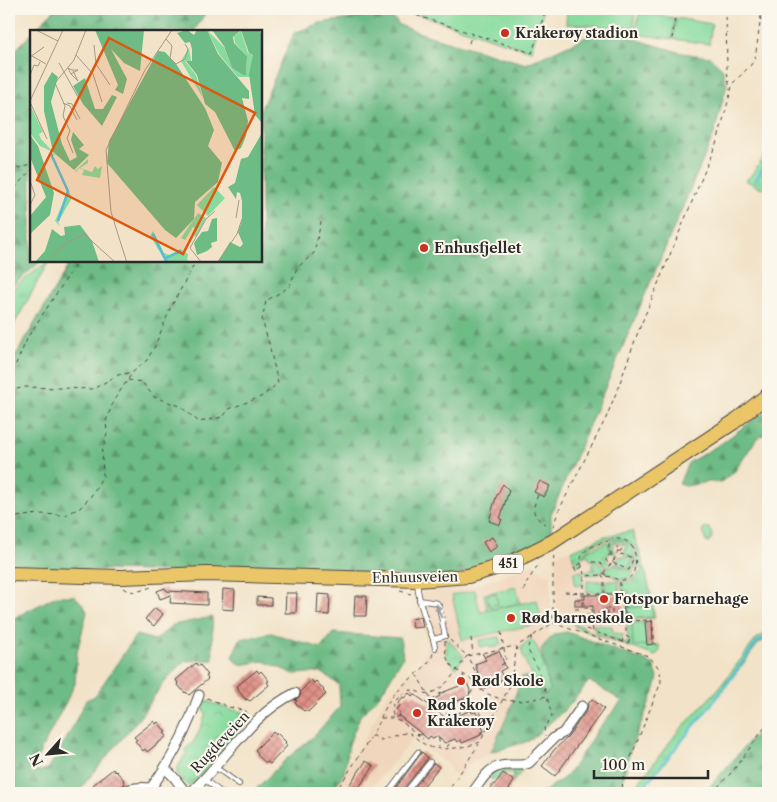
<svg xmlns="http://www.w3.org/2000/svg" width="777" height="802" font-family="'Libre Caslon Text',serif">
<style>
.built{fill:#f0d6bc}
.grass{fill:url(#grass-tufts);stroke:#598364}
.forest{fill:url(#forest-firs);stroke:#4c7358}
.park{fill:url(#park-crowns);stroke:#598364}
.garden{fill:#87db9e;stroke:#598364}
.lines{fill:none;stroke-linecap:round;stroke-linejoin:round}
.stream{stroke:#56bed4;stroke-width:2.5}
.building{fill:url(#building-cross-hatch)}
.lane-casing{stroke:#494743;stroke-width:6}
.street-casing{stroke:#494743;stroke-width:11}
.primary-casing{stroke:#494743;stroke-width:16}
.path{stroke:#494743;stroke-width:1;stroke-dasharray:4 4;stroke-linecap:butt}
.lane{stroke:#fff;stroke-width:4.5}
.street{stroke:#fff;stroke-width:9}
.primary{stroke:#ebc669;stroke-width:14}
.oneway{fill:#a0a0a0}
.poi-dot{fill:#c8321e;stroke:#fbf7ec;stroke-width:2}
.labels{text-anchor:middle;stroke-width:4;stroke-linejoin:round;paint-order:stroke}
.shield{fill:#fbf7ec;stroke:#696865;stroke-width:1}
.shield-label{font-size:12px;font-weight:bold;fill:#2b2b2b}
.poi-label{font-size:14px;font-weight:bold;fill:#2b2b2b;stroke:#fbf7ec;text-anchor:start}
.street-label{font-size:14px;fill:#2b2b2b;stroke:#fbf7ec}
.inset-river{fill:none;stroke:#56bed4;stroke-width:2.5}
.inset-road{fill:none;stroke:#a29989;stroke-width:1}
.view{fill:#df570e;fill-opacity:0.15;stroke:#df570e;stroke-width:2.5}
.inset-edge{fill:none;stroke:#2b2b2b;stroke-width:2.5}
</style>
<defs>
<pattern id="grass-tufts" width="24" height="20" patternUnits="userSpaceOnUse" patternTransform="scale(1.25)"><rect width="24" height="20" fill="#87db9e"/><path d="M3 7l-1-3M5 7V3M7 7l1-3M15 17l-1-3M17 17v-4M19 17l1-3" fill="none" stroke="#75bc88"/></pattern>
<pattern id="forest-firs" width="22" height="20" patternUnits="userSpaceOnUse" patternTransform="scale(1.25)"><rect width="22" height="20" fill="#6dbb85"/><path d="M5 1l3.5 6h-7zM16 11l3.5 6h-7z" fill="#5a986d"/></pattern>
<pattern id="park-crowns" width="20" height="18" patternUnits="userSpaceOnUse" patternTransform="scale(1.25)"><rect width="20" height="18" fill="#87db9e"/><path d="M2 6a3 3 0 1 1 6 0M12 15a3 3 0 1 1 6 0" fill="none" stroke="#75bc88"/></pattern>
<pattern id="building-cross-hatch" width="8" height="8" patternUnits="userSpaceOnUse" patternTransform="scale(1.25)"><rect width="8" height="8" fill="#e09188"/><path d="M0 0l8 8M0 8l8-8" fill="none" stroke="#b6776f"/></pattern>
</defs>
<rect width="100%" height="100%" fill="#fbf7ec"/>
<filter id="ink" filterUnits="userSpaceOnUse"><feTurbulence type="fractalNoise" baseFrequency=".02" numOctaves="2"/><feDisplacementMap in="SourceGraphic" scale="10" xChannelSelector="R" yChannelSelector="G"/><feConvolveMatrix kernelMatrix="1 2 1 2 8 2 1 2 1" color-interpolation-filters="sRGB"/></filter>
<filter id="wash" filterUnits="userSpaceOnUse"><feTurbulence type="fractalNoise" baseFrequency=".0096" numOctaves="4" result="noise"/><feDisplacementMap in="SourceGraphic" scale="20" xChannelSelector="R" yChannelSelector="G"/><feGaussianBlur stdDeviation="1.12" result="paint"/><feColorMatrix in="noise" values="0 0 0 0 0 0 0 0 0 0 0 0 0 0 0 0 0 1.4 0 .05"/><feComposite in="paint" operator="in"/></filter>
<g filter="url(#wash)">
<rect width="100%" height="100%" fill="#f2e3c8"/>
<g class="built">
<polygon points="632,531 643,561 645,576 649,583 660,651 655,656 559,622 556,617 556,554 568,550 569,552 605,536"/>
<polygon points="534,564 541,572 551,575 551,616 548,622 550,640 541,649 550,690 509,712 491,752 472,762 460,776 452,773 448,765 413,739 367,793 331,793 363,742 382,704 390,693 420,663 427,649 426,639 418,603 423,591 459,588 485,582"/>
</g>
<g class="grass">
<polygon points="768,151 768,185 763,188 758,187 745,180 749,178"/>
<polygon points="48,261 49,261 9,334 9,296 15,287"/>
<polygon points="705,528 709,528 712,533 712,538 709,542 706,542 703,530"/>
<path d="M632,531C643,559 650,588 655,618L627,620V596H629V591H622V582H627L637,577L638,573H642V568H636C646,520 578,540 581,563L576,566L571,551L605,536Z"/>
<path d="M621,539C637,543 638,566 630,578L620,580L605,572L607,568L614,564L630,571L634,558L624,554L627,545L621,544L622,542L619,541L618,543L614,542L612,550L616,551L615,555L610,551V541Z"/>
<polygon points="606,542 608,542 610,554 607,556 606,560 610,563 606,566 599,561 590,560 588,555 582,557 588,550"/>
<path d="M593,562L598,563L605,568C601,576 595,574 586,575V571L594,569L592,565Z"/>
<path d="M627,622H632L633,645H659L660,651L655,656L575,627L574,625L583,626C591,637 613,639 626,643L630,640L627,636L628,633Z"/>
<polygon points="592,625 612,626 613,633 623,634 622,639 619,640 596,632"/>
<polygon points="768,632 768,639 759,643 714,702 640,793 634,793 637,785 676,734 719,688 757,638"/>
<polygon points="447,640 449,640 464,657 456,668 446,656"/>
<polygon points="524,768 514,781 512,779 515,774 506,772 498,780 495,777 493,780 489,777 497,770"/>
</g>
<g class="forest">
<polygon points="58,9 208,9 194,31 34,31 52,12"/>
<polygon points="386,9 399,25 426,35 526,64 602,30 621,32 635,39 682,53 710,57 722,68 727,84 714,134 551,514 551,537 520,556 450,577 9,568 9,367 71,261 261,261 261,109 294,33 320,23 358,18"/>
<polygon points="31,34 31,261 41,261 9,289 9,57"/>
<polygon points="768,409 768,433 757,438 735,471 721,482 708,482 686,486 679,484 688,463 722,443"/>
<path d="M56,596H75L84,606L87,612L77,652L75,684L31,770L40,771L48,769L68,736L86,700L95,696L136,635L155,640L173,625L212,617L213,660L185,661L164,682L140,717L80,789L78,793H9V621C24,612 40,605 56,596Z"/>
<path d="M567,632L653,664L658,677L654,692L631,747L620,793H542L568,775L598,729L622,701L589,681L568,707L529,741L491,752L509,712L522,677C533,674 537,684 541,693L549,690L541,649L554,634Z"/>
<polygon points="271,633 321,648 333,633 400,638 403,657 380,695 360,716 349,744 344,773 331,793 252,793 285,760 312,738 340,707 339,685 321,672 294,674 264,661 240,665 232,657 240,639"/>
<polygon points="768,720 768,793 704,793"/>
</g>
<g class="park">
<polygon points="619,556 632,558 629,569 617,564"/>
<polygon points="582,571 583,585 575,586 574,572"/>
<rect x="587" y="581" width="16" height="11"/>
<polygon points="605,581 619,581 619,593 605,592"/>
<polygon points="516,587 520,603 487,610 484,594"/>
<polygon points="500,637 501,644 497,647 490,648 490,645 480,647 479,640"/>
<path d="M531,639C543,652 545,674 550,690L547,694L541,692C534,675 526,669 521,648L525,643Z"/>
<path d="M204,700L232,710L243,712L244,727L190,787L181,780L176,770L187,752L185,751C187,746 190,746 193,742C199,734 202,723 206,714L201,705Z"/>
</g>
<g class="garden">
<polygon points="418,9 544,9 531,51 417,14"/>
<polygon points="567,9 635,9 634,28 566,24"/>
<polygon points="639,13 675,18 672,39 635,34"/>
<polygon points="676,18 712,24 709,44 673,39"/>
<polygon points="475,590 480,612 537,600 542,623 462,640 452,595"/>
<polygon points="496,593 498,604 489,606 487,595"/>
<polygon points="651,606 653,617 627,619 627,608"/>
<polygon points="645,622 647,645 633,646 632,623"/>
</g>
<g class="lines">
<g class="stream">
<polyline points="756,179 768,161"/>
<polyline points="639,793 716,699 758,641 768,637"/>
</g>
</g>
<g id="blocks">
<g class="building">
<polygon points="540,481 550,486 544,497 534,492"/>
<polygon points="503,484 509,490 500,519 502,519 500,525 489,521 496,497"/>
<polygon points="492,537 498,546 489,552 483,542"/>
<polygon points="165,588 167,591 207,593 207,605 170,603 171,595 160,599 157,591"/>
<polygon points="223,589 235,590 234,610 222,609"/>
<polygon points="286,593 297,593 296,613 285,613"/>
<polygon points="318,594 330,595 329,615 317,614"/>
<polygon points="585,595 624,595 624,622 593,622 593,606 575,606 575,599 585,599"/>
<polygon points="355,596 367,596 366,616 354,616"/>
<polygon points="257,597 271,598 271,605 257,605"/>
<polygon points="155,608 163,614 154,626 145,619"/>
<polygon points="421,617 423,627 413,628 411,619"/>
<polygon points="652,621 653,644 647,645 645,622"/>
<polygon points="499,651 506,668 500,671 504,679 482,689 476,674 478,673 475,664 486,660 484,657"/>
<polygon points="196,663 198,666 200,665 208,675 206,676 208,679 189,695 186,692 185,693 177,684 178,683 176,680"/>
<polygon points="257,670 259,673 261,671 269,681 267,682 269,685 250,701 247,699 246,700 238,690 239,689 237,686"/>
<polygon points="311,680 314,683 316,681 324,690 323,691 326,694 308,712 306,710 304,711 295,703 297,701 295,700 300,696 301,691"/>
<polygon points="467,683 470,690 469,696 436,710 448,720 471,710 472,713 476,712 484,731 480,733 481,735 462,743 461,740 457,742 455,739 445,743 436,736 434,739 430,736 428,739 398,715 400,713 396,710 400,704 397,703 402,697 404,698 409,693 412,696 414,694 429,705 434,699 440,696 439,694"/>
<polygon points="592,699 604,709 555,776 542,766 554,750 568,737 587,710 588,704"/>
<polygon points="154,721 156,724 158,722 166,732 164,733 167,736 147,752 145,749 143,751 135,741 137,740 134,737"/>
<polygon points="273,732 276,735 277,733 286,742 285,743 287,746 270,764 267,762 266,763 257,755 258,753 255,750"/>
<polygon points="422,752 428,758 400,793 392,793"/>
<polygon points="366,761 374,766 355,793 347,788"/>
<polygon points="434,763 439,767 418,793 413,789"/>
<polygon points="113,769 115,772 116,771 124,780 123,781 125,784 118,788 115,793 97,793 93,785"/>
<polygon points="503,773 514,781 507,793 488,793"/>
</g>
</g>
</g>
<g filter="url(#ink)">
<use href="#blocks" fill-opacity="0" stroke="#494743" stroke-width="1"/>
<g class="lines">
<defs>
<g id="lane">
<path d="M417,581C418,597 423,614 429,628C432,636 434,640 435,648"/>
<polyline points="419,600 437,603 439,606 445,636 434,639"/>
<polyline points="215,767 239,784"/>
<polyline points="204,779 222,793"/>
<polyline points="387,793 418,752"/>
<polyline points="405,793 430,762"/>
</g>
<g id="street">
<path d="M165,769C177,777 178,786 188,793"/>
<path d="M122,793C129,787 141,787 151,788"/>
<path d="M147,793C170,764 187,730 199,695"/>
<path d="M190,793C225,761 250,715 295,693"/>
<path d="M472,793C484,778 488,765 509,765C516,765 523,766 529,763L555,737L563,733L582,706"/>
</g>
<polyline id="primary" points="9,574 121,577 207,574 417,580 468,576 508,564 552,542 734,422 768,395"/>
</defs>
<use href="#lane" class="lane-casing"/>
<use href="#street" class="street-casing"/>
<use href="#primary" class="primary-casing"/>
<g class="path">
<polyline points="417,9 415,15 532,53 546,9"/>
<polyline points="726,9 727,71 730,90"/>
<polyline points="672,39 676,9"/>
<polyline points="469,43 472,34"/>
<polyline points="9,170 31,165"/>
<polyline points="9,194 31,170"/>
<polyline points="9,379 29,335 78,261"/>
<polyline points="128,380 142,382 154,397 180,406 199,422 223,417 229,409 263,396 278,383 269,344 262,320 266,301 289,287 297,268 314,253 321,222"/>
<polyline points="9,391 25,387 93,389 118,375 133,372 147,360 155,346 170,309 196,261"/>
<path d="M538,495C532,509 531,515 545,524"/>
<polyline points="9,518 39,514 65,515 80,508 91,496 103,476 102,452 107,433 106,421 114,400 133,372"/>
<polyline points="553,527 558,512 606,418 618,388 638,332 718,139 733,83 750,66 755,59 762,9"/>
<circle cx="619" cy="549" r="2.5"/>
<circle cx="610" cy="559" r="4"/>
<polyline points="592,562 598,562 605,567"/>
<polyline points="581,563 574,568 576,571 582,567"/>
<polyline points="613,563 629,570 633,558 621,554 620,556 617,555"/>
<polyline points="553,568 554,554"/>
<polygon points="603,573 606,575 605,578 602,576"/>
<polyline points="604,573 607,567 613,563 618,551"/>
<path d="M553,575V623L648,656C657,664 661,669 661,682L623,777L622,793"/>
<path d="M584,575C584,570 580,564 581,559C582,548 600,543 608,541"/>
<path d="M606,576C613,577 618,581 625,580C640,578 643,531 609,540V551L612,555"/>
<path d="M124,588C133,595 142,590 151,587"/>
<polyline points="400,591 411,594"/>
<polyline points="524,591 525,586 539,563"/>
<polyline points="565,592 584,593 584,576 601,575"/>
<polyline points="582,594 582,608 591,608 592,623"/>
<polyline points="604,594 626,594 626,636"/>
<polyline points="620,594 620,581"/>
<polyline points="584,605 584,593 604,594 604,578"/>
<polyline points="591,615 582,615 582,622 586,629 592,631"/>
<polyline points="576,617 575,609 582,609"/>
<polyline points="627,621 652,620 655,645"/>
<polyline points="595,623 605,623 605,609 612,609 612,623 624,624"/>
<polyline points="607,623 607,610"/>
<polyline points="575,625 575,617 582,617"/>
<polyline points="532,636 528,647 529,652 537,668 547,695"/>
<circle cx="626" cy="640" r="3.5"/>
<polyline points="471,638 473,654"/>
<polyline points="450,640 467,656 515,646"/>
<path d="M445,641C445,665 451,666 469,678C473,681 474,686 479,689C504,704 519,703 547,696L552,717L544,727L545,736"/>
<polyline points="623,642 593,631 592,624 626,625"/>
<polyline points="482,653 485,658 484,661"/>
<polyline points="501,665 505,663 506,660 501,632"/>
<polyline points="416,674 432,701"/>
<polyline points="463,675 465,684"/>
<polyline points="472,678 479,675"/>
<polyline points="411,690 413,695"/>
<polyline points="470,693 475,689"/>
<polyline points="207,698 229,707 246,711 247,718"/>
<polyline points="463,699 471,707"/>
<polyline points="442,706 448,716"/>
<path d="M399,716L394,718C388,706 399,694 410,690C415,690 417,692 422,693C442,697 457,669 467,656L478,676"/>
<polyline points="381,718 394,718 401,721 423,739"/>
<polyline points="449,723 448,717 471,708 480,712 488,729"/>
<polyline points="481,734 483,733"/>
<path d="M372,735L381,740L408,732C415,736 420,743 428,746C439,752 469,747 480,742L510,686L517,646L553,623"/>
<polyline points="418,735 419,734 422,736 421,734"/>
<polyline points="439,738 439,747"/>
<polyline points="447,747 452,740"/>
<path d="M335,793C347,774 360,755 372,735C381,719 386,702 399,689C408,679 431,666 433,653"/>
<polyline points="447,793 479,744"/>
<polyline points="485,793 493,783"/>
<polyline points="712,793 733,771 768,723"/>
</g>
<use href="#lane" class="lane"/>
<use href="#street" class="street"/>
<use href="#primary" class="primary"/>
</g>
<defs><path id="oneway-solid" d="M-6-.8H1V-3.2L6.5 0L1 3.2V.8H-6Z" transform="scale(1.25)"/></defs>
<use class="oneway" href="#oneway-solid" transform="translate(439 611) rotate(-110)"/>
</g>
<g class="poi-dot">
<circle cx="505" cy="33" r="5"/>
<circle cx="424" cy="248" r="5"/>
<circle cx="604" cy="599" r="5"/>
<circle cx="511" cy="618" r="5"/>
<circle cx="461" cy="681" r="5"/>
<circle cx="417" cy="713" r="5"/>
</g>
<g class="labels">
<rect class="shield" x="493" y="554.5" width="30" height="19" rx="4"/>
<g class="shield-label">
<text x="508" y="568">451</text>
</g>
<g class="poi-label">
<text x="515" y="38">Kråkerøy stadion</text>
<text x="434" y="253">Enhusfjellet</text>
<text x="614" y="604">Fotspor barnehage</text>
<text x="521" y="623">Rød barneskole</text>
<text x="471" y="686">Rød Skole</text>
<text x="427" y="710">Rød skole<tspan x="427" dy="16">Kråkerøy</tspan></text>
</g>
<g class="street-label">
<text transform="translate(415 577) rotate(-1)" y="5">Enhuusveien</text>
<text transform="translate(220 742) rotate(-47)" y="5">Rugdeveien</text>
</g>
</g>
<g transform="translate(30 30)">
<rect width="232" height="232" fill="#f2e3c8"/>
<path d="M177,0L194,17L202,38L213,45L216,44L217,26L205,13L204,6L211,1L218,23L223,25L220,47H208L189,24ZM159,18L161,31H155L166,45L173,68L151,31ZM0,75L13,102L9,104L11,109L23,122L10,116L0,103ZM20,122L26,125H22L42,168L28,192L30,196L25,191L38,161ZM58,129V133L50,138L62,142L65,136L68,139L72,136L70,148L52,145L54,140L49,138L46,142L45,141ZM123,201L134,223L140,225L150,219L158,224L157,232H136L120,206Z" fill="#87db9e"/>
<path d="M65,0H114L110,41L94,33L81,19L97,49L93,64L85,60L88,55ZM157,0L164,5L167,0H177L188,24L219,61V69L212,68L218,91L216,106L211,118L205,121L185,82L175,74L167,45L156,31H162V19L160,12L155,13L147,3ZM182,0H229L232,5V93L225,85L219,44L223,25L219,23L211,0L203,7L204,13L217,26L216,45H213L202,38L194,16ZM128,21L135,22L146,34L175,78L184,100L178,116L192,133L188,152L165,172L164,189L146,208L135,200L77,133L79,111ZM22,42L28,47L21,72L32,114L40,131L47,127L41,110L43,102L54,115L49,119L59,125L44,140L23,122L14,81V56ZM55,48L65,79H73L82,65L87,67L72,96L53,74L43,56ZM232,103V232L187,233L200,212L210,217L213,214L208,202L212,191V171L210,163L207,162L206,169L198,157L205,153L211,129L218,127ZM0,105L8,116L24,163L20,185L0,204V186L16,167L0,127ZM187,188V211L181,213L182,217L177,221L167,225L164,213L172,202L178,201L182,189ZM50,195L62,211L69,232L4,233L15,221L22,199L31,206L35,205L34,197Z" fill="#6dbb85"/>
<path d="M184,157L195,168L178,186L167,175ZM168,183L176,188L166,207L162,204L165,198L163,197L155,210L151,208Z" fill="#87db9e"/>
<path class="inset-river" d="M21,124L38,161L28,191M123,204L137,233M136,228L151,221"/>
<path class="inset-road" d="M6,0L28,11M136,9L142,16L140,28L146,34L155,29L158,19L155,14M64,15L66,34L80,55M46,25L63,44L72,72M2,26L16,34M0,27L14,17M29,33L48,67M38,38L42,40H48L41,44ZM41,44L48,51L43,41M0,45L4,35L8,36L10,32M0,71L33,0M0,72L17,109M33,73L40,76L47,90M37,73L42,74L50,89M43,123L37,108L40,101L33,86L35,76L25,53L44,30L56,0M0,151L5,165L0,175M206,188L209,170M15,233L35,214L54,204L86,233M97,233L81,182L76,120L115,40L142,0M172,233L160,218L176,189L185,181M187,233L207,204L212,189"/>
<path class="view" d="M79,8L225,83L153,224L7,150Z"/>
<rect width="232" height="232" class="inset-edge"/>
</g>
<rect width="777" height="802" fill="none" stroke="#fbf7ec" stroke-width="30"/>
<g transform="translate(48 754) rotate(243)" stroke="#fbf7ec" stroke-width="4" paint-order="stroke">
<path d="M0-4L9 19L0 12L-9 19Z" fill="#2b2b2b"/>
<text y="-8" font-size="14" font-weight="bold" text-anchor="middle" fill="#2b2b2b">N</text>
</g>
<path d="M594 770v8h114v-8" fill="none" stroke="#2b2b2b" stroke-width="2.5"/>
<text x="602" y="770" font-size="15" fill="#2b2b2b" stroke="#fbf7ec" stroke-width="4" paint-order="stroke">100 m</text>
</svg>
